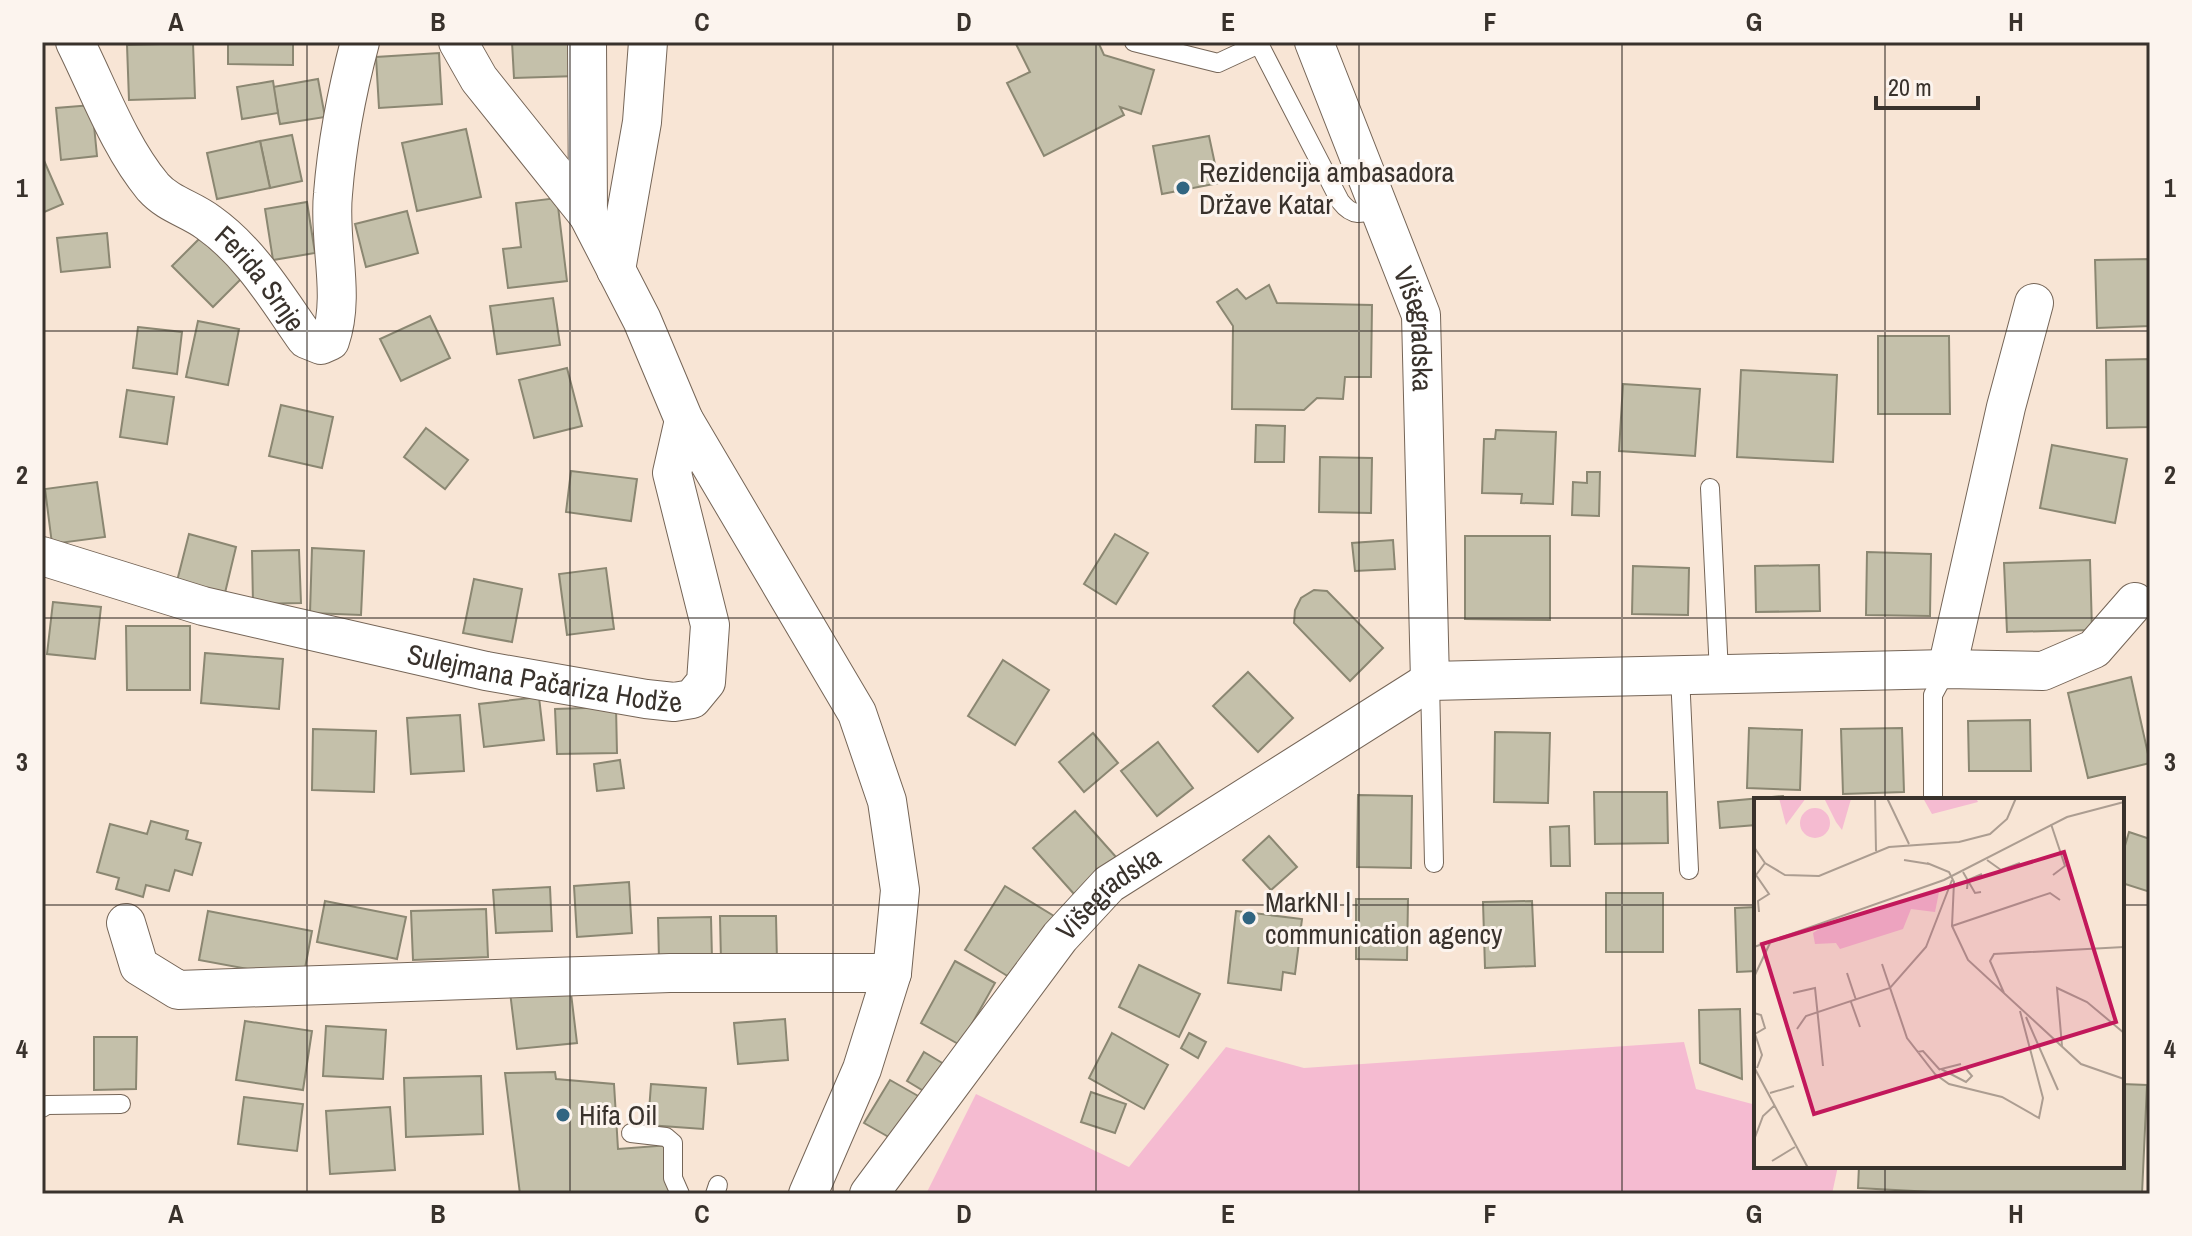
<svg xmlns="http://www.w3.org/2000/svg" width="2192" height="1236" font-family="'Archivo Narrow',sans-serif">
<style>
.green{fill:#f5bbd1}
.building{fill:#c4c0aa;stroke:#8b8772;stroke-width:2}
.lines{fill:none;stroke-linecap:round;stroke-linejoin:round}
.lane-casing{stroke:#756557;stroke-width:20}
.street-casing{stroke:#756557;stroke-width:40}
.lane{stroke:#fff;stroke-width:18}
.street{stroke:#fff;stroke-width:38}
.grid{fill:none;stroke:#39322c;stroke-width:2;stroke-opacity:0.55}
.poi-dot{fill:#316581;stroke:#fcf4ee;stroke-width:3}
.labels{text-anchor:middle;stroke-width:6;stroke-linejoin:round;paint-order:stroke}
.poi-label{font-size:28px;fill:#39322c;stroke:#fcf4ee;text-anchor:start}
.street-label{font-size:28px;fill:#39322c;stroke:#fcf4ee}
.inset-road{fill:none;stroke:#ac9d91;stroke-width:2}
.view{fill:#c2185b;fill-opacity:0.15;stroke:#c2185b;stroke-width:4}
.inset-edge{fill:none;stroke:#39322c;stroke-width:4}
.neatline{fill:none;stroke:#39322c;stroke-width:3}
.grid-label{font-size:26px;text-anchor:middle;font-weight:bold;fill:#39322c}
</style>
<rect width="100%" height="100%" fill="#f8e5d5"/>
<polygon class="green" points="1684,1042 1696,1089 1756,1105 1756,1166 1838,1166 1832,1194 926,1194 976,1094 1129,1167 1226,1047 1304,1068"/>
<g class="building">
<polygon points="228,42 293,42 293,65 228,64"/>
<polygon points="512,42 576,42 577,76 514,78"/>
<polygon points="1015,42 1103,42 1099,44 1104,55 1154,70 1141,114 1120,107 1124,115 1044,156 1007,83 1030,72"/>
<polygon points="193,43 195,98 129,100 127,45"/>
<polygon points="439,53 442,104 379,108 376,57"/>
<polygon points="318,79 325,117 280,124 273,87"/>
<polygon points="273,81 278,113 242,119 237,87"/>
<polygon points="92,105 97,156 61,160 56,108"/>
<polygon points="466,129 481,197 417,211 402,143"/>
<polygon points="292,135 302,181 270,188 260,141"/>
<polygon points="1209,136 1219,183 1162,194 1153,146"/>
<polygon points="260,141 270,188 217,199 207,153"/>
<polygon points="42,156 63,204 42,213"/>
<polygon points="557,198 567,281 508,288 503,249 521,247 516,203"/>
<polygon points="307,202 315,253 273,260 265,209"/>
<polygon points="407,211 418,253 366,267 355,224"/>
<polygon points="107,233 110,267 61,272 57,238"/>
<polygon points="202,236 243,277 213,307 172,266"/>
<polygon points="2150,259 2150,326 2097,328 2095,260"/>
<polygon points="1269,285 1277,303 1372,305 1371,377 1345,377 1343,399 1317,398 1304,410 1232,409 1233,326 1217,302 1237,289 1246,299"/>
<polygon points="553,298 560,345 497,354 490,306"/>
<polygon points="430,316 450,358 401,381 380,339"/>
<polygon points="198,321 239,329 228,385 186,377"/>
<polygon points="138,327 182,332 177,374 133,368"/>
<polygon points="1878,336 1949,336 1950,414 1878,414"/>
<polygon points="2150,359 2150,427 2107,428 2106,360"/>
<polygon points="567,368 582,426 534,438 519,380"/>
<polygon points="1741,370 1837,375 1833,462 1737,457"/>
<polygon points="1623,384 1700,389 1695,456 1619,451"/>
<polygon points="127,390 174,397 167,444 120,437"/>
<polygon points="281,405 333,417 322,468 269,456"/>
<polygon points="1256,425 1285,426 1284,462 1255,462"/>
<polygon points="426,428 468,460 445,489 404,457"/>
<polygon points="1496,430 1556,432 1553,504 1521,503 1522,494 1482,493 1484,439 1495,439"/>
<polygon points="2052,445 2127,459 2115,523 2040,508"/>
<polygon points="1320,457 1372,458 1371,513 1319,512"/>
<polygon points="571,471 637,479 631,521 566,512"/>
<polygon points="1587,472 1600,472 1599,516 1572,515 1573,482 1587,483"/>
<polygon points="97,482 105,537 52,544 45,489"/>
<polygon points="189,534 236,547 224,597 176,585"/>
<polygon points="1115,534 1148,553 1116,604 1084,584"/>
<polygon points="1465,536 1550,536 1550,620 1465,619"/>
<polygon points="1393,540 1395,569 1355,571 1352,543"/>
<polygon points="312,548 364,551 361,615 310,613"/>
<polygon points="299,550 301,603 253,604 252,551"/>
<polygon points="1867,552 1931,554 1930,616 1866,615"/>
<polygon points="2090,560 2092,630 2007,632 2004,563"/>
<polygon points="1819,565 1820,611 1756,612 1755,566"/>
<polygon points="1633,566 1689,568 1688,615 1632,614"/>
<polygon points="606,568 614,629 567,635 559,574"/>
<polygon points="474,579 522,589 512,642 463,633"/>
<polygon points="1314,590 1327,591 1383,648 1350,681 1294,623 1295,610 1301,598"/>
<polygon points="53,602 101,607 95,659 47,654"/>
<polygon points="126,626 190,626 190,690 127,690"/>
<polygon points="205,653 283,659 279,709 201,703"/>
<polygon points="1003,660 1049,690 1015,745 968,716"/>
<polygon points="1248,672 1293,718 1258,752 1213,706"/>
<polygon points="2131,677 2150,763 2088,778 2068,693"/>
<polygon points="539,697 544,740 484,747 479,704"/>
<polygon points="616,707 617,753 557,754 555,709"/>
<polygon points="460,715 464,771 411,774 407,718"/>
<polygon points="2030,720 2031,771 1969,771 1968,721"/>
<polygon points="1749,728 1802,730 1800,790 1747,788"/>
<polygon points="1902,728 1904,792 1843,794 1841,729"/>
<polygon points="313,729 376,731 374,792 312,790"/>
<polygon points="1495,732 1550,733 1548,803 1494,802"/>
<polygon points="1093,733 1118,763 1084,792 1059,762"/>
<polygon points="1158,742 1193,788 1157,816 1121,771"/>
<polygon points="620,760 624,788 597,791 594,764"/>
<polygon points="1594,792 1667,792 1668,843 1595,844"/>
<polygon points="1358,795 1412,796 1411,868 1357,867"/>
<polygon points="1783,796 1784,800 1756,800 1756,825 1720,828 1718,802"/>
<polygon points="1075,811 1116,857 1074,894 1033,848"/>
<polygon points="151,821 188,831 186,839 201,843 192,875 175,870 169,891 146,885 143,897 116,889 119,878 97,872 110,824 147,834"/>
<polygon points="1569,826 1570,866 1551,866 1550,827"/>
<polygon points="2129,832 2150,839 2150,892 2122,883 2122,856"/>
<polygon points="1269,836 1297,867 1271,890 1243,860"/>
<polygon points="629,882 632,933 577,937 574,886"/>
<polygon points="1005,886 1054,916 1014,980 965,950"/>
<polygon points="550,887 552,931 496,933 493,890"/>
<rect x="1606" y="893" width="57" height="59"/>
<polygon points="1356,899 1408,899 1407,960 1356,959"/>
<polygon points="325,901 406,917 397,959 317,942"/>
<polygon points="1532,901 1535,966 1485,968 1483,902"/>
<polygon points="1756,907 1756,971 1737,972 1735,908"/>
<polygon points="486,909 488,957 413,960 411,911"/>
<polygon points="208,911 312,931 303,979 199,960"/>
<polygon points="1236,911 1302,919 1295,974 1283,972 1281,990 1228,983"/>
<polygon points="720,916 776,916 777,961 721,961"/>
<polygon points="711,917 712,959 659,960 658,918"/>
<polygon points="955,961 995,983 960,1045 921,1023"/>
<polygon points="1139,965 1200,994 1179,1037 1119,1007"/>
<polygon points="570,985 577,1043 517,1049 510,992"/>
<polygon points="1740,1009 1742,1079 1700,1063 1699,1010"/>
<polygon points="785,1019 788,1060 738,1064 734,1023"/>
<polygon points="245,1021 312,1031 303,1090 236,1080"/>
<polygon points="326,1026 386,1030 383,1079 323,1076"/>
<polygon points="1112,1033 1168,1065 1144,1109 1089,1078"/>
<polygon points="1189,1033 1206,1042 1198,1058 1181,1048"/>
<polygon points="94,1037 137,1037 136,1089 94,1090"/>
<polygon points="924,1052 949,1067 932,1096 907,1081"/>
<polygon points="555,1072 556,1079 614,1084 618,1149 670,1145 674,1194 520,1194 505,1073"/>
<polygon points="481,1076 483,1134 406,1137 404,1078"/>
<polygon points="890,1080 927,1101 901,1144 864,1123"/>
<polygon points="651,1084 706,1088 703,1129 648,1125"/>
<polygon points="2122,1084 2147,1085 2142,1194 1970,1194 1858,1188 1859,1166 2122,1166"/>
<polygon points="1091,1092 1126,1104 1115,1133 1081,1122"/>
<polygon points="244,1097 303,1104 297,1151 238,1144"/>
<polygon points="390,1107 395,1170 330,1174 326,1111"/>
</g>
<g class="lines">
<defs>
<g id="lane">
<polyline points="1134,42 1218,63 1259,44 1257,42"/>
<path d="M1261,42L1259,44L1340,201C1353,218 1362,214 1381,207"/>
<polyline points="1710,488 1719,673"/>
<polyline points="1680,675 1689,870"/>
<polyline points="1430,682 1434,863"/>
<polyline points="1933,800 1933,695 1947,669"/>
<polyline points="42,1108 47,1105 121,1104"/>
<polyline points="631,1133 666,1137 673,1143 673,1178 680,1194"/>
<polyline points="715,1194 718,1185"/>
</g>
<g id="street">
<path id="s1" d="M75,42C99,90 119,146 153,187C169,205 191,209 209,223C251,253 277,298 306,339L321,345L330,341C346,295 328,242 333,194C337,143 347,91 360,42"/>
<polyline points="458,42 479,79 588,215 642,320 684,420 857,713 887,801 900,890 892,973 862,1069 808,1194"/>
<polyline points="587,42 588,215"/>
<path id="s2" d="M1314,42L1421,315L1430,681"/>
<polyline points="616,270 642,122 648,42"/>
<path id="s3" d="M42,556L203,606L486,671L646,699L674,702L692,699L706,682L710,625L672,473L684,420"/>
<polyline points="1947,669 2006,407 2034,303"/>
<polyline points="126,923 139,966 178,990 670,973 892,973"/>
<path id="s4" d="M869,1194L1060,937L1109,884L1430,681L1947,669L2043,671L2094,649L2135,602"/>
</g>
</defs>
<use href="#lane" class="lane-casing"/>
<use href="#street" class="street-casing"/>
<use href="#lane" class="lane"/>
<use href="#street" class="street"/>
</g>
<path class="grid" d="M307,42V1194M570,42V1194M833,42V1194M1096,42V1194M1359,42V1194M1622,42V1194M1885,42V800M42,331H2150M42,618H2150M42,905H1756M2122,905H2150M1885,1166V1194"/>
<g class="poi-dot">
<circle cx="1183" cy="188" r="8"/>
<circle cx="1249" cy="918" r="8"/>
<circle cx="563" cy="1115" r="8"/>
</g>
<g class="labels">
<g class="poi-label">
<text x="1199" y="182">Rezidencija ambasadora<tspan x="1199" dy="32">Države Katar</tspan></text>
<text x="1265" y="912">MarkNI |<tspan x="1265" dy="32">communication agency</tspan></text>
<text x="579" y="1125">Hifa Oil</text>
</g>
<g class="street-label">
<text dy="10" stroke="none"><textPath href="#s1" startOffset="308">Ferida Srnje</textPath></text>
<text dy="10" stroke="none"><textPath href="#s2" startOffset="306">Višegradska</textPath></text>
<text dy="10" stroke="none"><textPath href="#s3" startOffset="518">Sulejmana Pačariza Hodže</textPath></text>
<text dy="10" stroke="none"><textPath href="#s4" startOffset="386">Višegradska</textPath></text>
</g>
</g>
<g transform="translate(1754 798)">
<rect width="370" height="370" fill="#f8e5d5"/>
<path d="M25,0H52L32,27ZM70,0L97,1L88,32L82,24ZM169,0H222L224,4L178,16ZM46 25a15 15 0 1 1 30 0a15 15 0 1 1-30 0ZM186,89L181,114L157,111L149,131L86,151L82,145L61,146L59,135L71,127Z" fill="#f5bbd1"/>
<path class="inset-road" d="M121,0L122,53M133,0L155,46M297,26L311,68L299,77M0,49L11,65L31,77L65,78L135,49L205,44L236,36L253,21L262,0M150,62L175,66M233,62L247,72L266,65M173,65L195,74L200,84L198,128L214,162L327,266L370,281M209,74L221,95L227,94M213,91L214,82L228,76M5,114L4,103L15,96L2,77L11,65M198,128L296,95L306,102M0,149L190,82L313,19L370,4M128,166L153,240L181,276L195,286L248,299L285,320L289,300L266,213M93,175L102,202M0,179L16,145M39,195L61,190L69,268M250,195L236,163L240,156L370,149M97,204L106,229M0,215L7,217L11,230L1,236M272,219L304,292M43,231L52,218L136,190L172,149L198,82M0,233L8,257L3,270M308,248L303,190L333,204L370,235M163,254L169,253L186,272M207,266L187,271L212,284L218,278L212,271M0,269L54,370M16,295L40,288M0,342L9,318L21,307M18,363L41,349"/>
<path class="view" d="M310,54L362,224L60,316L8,146Z"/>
<rect width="370" height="370" class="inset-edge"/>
</g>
<rect width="2192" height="1236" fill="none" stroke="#fcf4ee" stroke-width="88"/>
<path d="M1876 96v12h102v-12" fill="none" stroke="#39322c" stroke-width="4"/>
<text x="1888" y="96" font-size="24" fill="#39322c" stroke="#fcf4ee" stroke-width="6" paint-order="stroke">20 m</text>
<rect x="44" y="44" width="2104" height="1148" class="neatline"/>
<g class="grid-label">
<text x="176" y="31">A</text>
<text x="438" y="31">B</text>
<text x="702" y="31">C</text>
<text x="964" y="31">D</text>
<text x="1228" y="31">E</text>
<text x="1490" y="31">F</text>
<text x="1754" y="31">G</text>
<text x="2016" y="31">H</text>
<text x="22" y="197">1</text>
<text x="2170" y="197">1</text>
<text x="22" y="484">2</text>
<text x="2170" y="484">2</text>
<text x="22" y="771">3</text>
<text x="2170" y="771">3</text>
<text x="22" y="1058">4</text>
<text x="2170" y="1058">4</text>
<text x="176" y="1223">A</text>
<text x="438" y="1223">B</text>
<text x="702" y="1223">C</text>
<text x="964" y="1223">D</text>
<text x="1228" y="1223">E</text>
<text x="1490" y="1223">F</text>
<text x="1754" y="1223">G</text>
<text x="2016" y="1223">H</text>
</g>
</svg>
